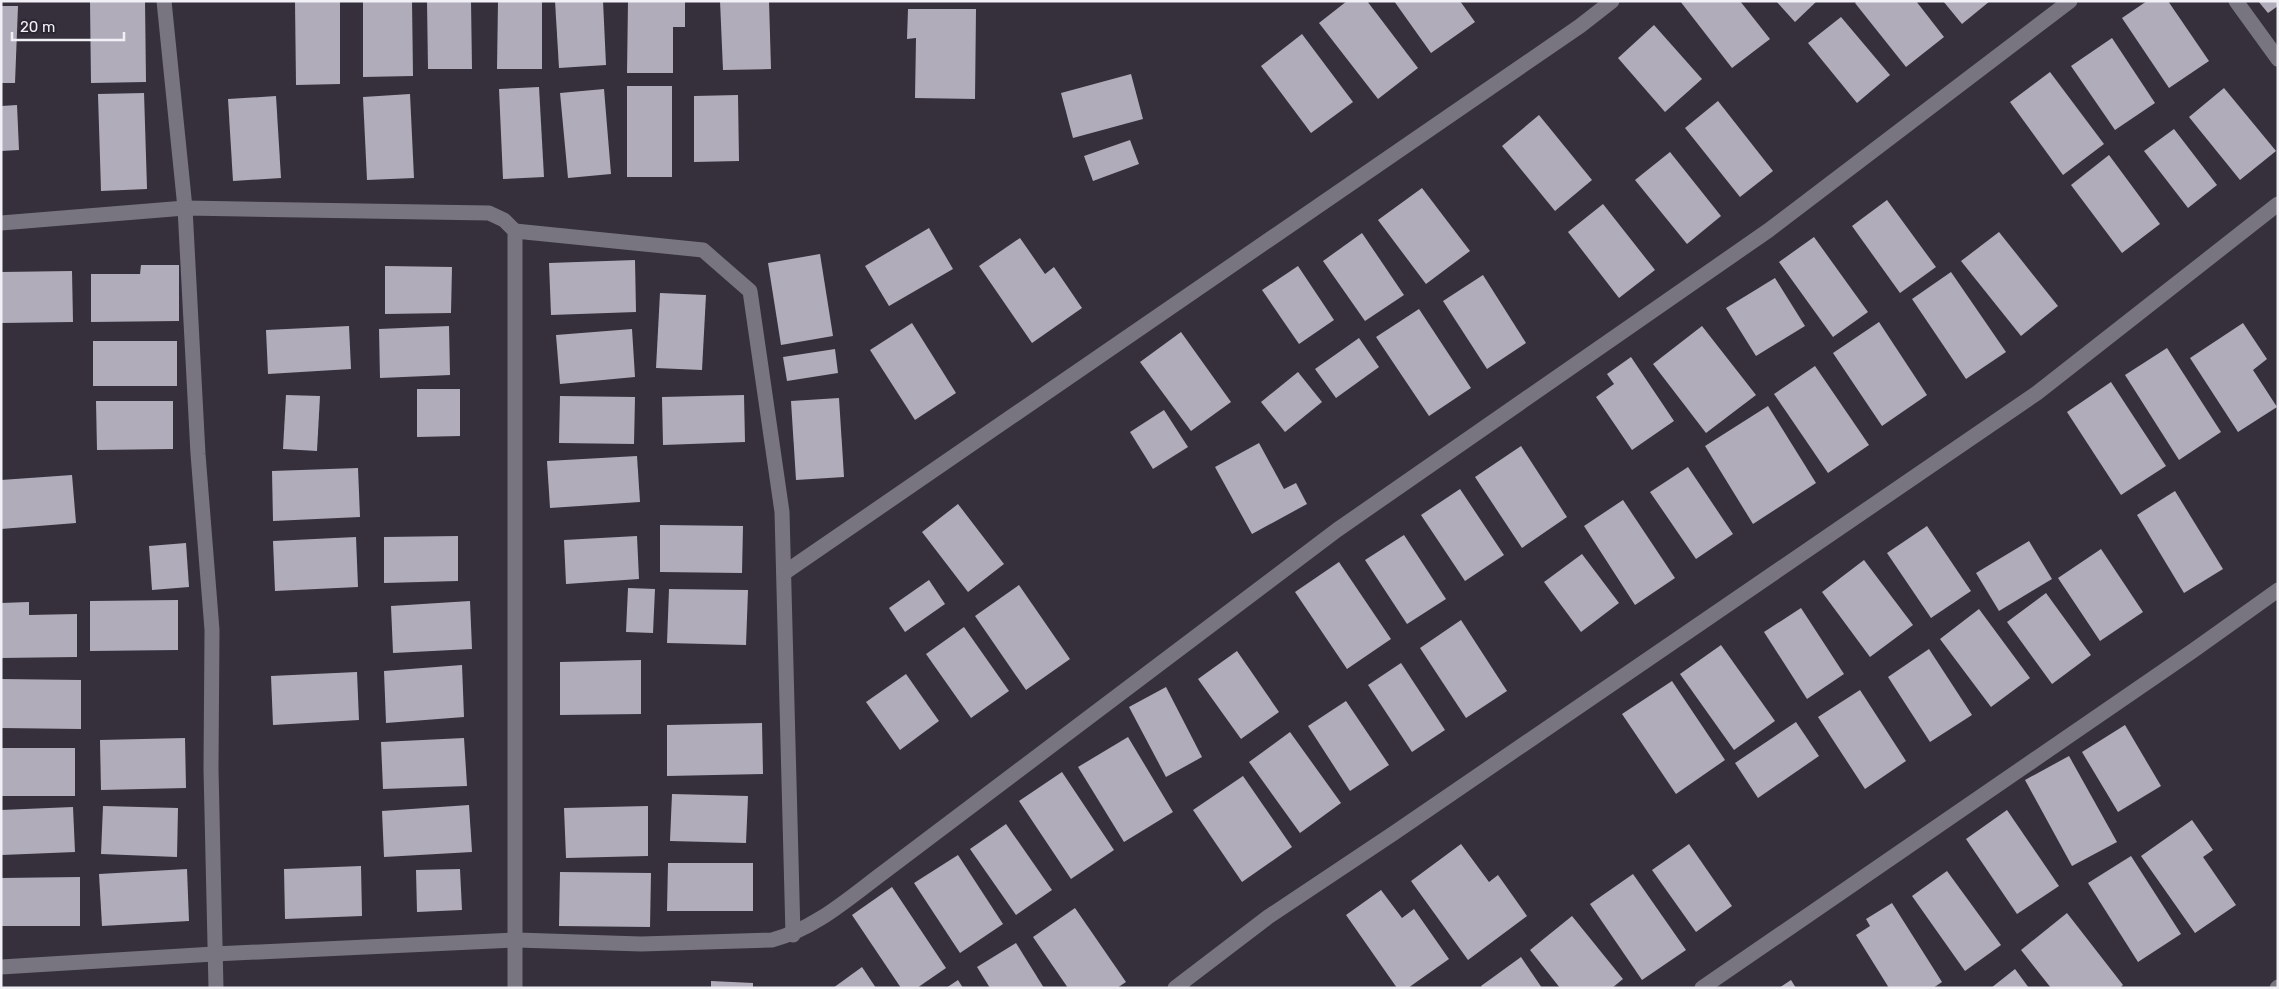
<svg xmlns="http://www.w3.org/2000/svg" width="2279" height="989" font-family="Rubik,sans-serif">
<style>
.building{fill:#b1acba}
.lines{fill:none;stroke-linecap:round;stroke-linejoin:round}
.street{stroke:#787480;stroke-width:15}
</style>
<rect width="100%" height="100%" fill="#35303b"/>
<g class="building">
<polygon points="145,1 146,82 91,83 90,2"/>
<polygon points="295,1 340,1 340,84 296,85"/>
<polygon points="363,1 412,1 413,76 363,77"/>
<polygon points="427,1 471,1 472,69 428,69"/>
<polygon points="498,1 542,1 542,69 497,69"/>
<polygon points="555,1 603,1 606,65 559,68"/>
<polygon points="628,1 685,1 685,27 673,27 673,73 627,73"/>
<polygon points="720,1 769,1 771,69 723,70"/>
<polygon points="1347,1 1367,1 1418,68 1378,99 1319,23"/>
<polygon points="1394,1 1460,1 1475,22 1431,53"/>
<polygon points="1680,1 1740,1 1770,39 1732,68"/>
<polygon points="1776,1 1817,1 1795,22"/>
<polygon points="1857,1 1916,1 1944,37 1906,67 1855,3"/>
<polygon points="1943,1 1990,1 1962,24"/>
<polygon points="2147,1 2168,1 2209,61 2169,88 2122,18"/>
<polygon points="2258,1 2278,1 2278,6 2268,13"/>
<polygon points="1,6 18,6 15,83 1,83"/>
<polygon points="908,9 976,9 975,99 915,98 916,38 907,39"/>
<polygon points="1841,17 1890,75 1857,103 1808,43"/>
<polygon points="1654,25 1702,79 1665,112 1618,58"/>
<polygon points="1302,34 1353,102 1311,133 1261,66"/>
<polygon points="2112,38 2155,103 2115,130 2071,66"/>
<polygon points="2050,72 2104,144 2063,175 2010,102"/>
<polygon points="1131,74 1143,119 1073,138 1061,93"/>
<rect x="627" y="86" width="45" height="91"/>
<polygon points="539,87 544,177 503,179 499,89"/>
<polygon points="2224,88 2276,151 2240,180 2189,117"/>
<polygon points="604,89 611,174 568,178 560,93"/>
<polygon points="144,93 147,189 101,191 98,94"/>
<polygon points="410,94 414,178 367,180 363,97"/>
<polygon points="738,95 739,161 694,162 694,96"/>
<polygon points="276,96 281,178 233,181 228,99"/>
<polygon points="1718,101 1773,171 1740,197 1685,128"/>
<polygon points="17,105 19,150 1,151 1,106"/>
<polygon points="1539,115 1592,180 1555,211 1502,146"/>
<polygon points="2174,129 2217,185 2188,208 2144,151"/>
<polygon points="1130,140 1139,164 1093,181 1084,156"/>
<polygon points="1670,152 1721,216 1687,244 1635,180"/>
<polygon points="2109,155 2160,224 2122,253 2071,185"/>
<polygon points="1422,188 1470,251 1426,284 1378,220"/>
<polygon points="1887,200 1936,267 1900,293 1852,226"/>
<polygon points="1603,204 1655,270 1619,298 1568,232"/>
<polygon points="929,228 953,269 889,306 865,266"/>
<polygon points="1999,232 2058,306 2021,336 1961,261"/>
<polygon points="1362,233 1404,295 1365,321 1323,261"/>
<polygon points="1814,237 1868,312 1833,337 1779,262"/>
<polygon points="1020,238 1045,274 1054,267 1082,308 1032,343 979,266"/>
<polygon points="820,254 833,336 781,345 768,263"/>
<polygon points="635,260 636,312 551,315 549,263"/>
<polygon points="141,265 179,265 179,321 91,322 91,274 140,274"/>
<polygon points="385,266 452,267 451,313 385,314"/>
<polygon points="1298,266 1334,320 1299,344 1262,290"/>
<polygon points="72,271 73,322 1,323 1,272"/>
<polygon points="1951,272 2006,352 1966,379 1912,299"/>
<polygon points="1483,275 1526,343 1487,369 1443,301"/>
<polygon points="1775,278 1805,326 1756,356 1726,308"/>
<polygon points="660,293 706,295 702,370 656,368"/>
<polygon points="1419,309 1471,388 1429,416 1376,337"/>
<polygon points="1879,322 1927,395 1882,426 1833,353"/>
<polygon points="912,323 956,393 915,420 870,350"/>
<polygon points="2243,323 2267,359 2253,370 2277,407 2238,432 2190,358"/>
<polygon points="349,326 351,369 268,374 266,330"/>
<polygon points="449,326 450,375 380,378 379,329"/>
<polygon points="1702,326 1756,395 1706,433 1653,364"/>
<polygon points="632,329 635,377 560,384 556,335"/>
<polygon points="1181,332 1231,402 1191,431 1140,362"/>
<polygon points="1359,338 1379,367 1336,398 1315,369"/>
<rect x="93" y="341" width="84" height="45"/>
<polygon points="2167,348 2221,432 2179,460 2125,375"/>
<polygon points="835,349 838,373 787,381 783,357"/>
<polygon points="1631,357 1674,421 1632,450 1596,397 1614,384 1607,374"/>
<polygon points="1815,366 1869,445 1828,473 1774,394"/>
<polygon points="1298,372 1322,402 1285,432 1261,402"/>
<polygon points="2111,382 2166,466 2121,495 2067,412"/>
<polygon points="417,389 460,389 460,436 417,437"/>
<polygon points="286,395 320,396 317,451 283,449"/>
<polygon points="744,395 745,442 663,445 662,397"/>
<polygon points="560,396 635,397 634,444 559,443"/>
<polygon points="839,398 844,477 796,480 791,401"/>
<polygon points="96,401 173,401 173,449 97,450"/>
<polygon points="1768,406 1816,483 1753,524 1705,446"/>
<polygon points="1164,410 1188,447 1153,469 1130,432"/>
<polygon points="1259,443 1284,489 1296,483 1307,504 1252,534 1215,467"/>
<polygon points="1521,446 1567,517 1522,548 1475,477"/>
<polygon points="637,456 640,502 550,508 547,461"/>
<polygon points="1688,467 1733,534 1696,559 1650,492"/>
<polygon points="358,468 360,517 273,521 272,471"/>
<polygon points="72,475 76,523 1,529 1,480"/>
<polygon points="1460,489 1504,555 1465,581 1421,515"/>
<polygon points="2175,491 2223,569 2184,593 2137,515"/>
<polygon points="1623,500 1675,578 1635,605 1584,526"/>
<polygon points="958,504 1004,564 968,592 922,532"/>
<polygon points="660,525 743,526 742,573 660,572"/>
<polygon points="1927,526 1971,591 1931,618 1887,553"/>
<polygon points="1404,535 1446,599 1407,624 1365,560"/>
<polygon points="458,536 458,581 384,583 384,537"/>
<polygon points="637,536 639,579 566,584 564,540"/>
<polygon points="356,537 358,587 275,591 273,541"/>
<polygon points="2029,541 2052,579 1999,611 1976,573"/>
<polygon points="186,543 189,587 152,590 149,546"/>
<polygon points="2101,549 2143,612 2100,641 2058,578"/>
<polygon points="1582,554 1619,603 1581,632 1544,582"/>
<polygon points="1864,560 1913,625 1870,657 1822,592"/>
<polygon points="1339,562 1391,639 1347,669 1295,592"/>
<polygon points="929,580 945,604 905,632 889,608"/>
<polygon points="1019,585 1070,659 1026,690 975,616"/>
<polygon points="628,588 655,589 653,633 626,632"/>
<polygon points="669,589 748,590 746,645 667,643"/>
<polygon points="2046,593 2091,655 2052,684 2007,622"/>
<polygon points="178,600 178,650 90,651 90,601"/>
<polygon points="470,601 472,649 393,653 391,606"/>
<polygon points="29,602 29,615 77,614 77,657 1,658 1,603"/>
<polygon points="1801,608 1844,674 1807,699 1764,632"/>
<polygon points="1979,609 2030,678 1991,707 1940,639"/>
<polygon points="1461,620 1507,691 1466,718 1420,648"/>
<polygon points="964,627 1009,691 971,718 926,654"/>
<polygon points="1721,645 1775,721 1734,750 1680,674"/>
<polygon points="1929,649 1972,715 1930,742 1888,677"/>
<polygon points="1237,651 1279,712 1241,739 1198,679"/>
<polygon points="641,660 641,714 560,715 560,662"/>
<polygon points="1401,663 1445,730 1412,752 1368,685"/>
<polygon points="462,665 464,717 386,723 384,671"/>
<polygon points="357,672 359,720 273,725 271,676"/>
<polygon points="906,674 939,721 900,750 866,702"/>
<polygon points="1,679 81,680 81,729 1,728"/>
<polygon points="1672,681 1725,760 1676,794 1622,714"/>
<polygon points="1166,687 1202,757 1166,777 1129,707"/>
<polygon points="1860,690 1906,761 1865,789 1818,717"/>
<polygon points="1346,701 1389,765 1350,791 1308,726"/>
<polygon points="1796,722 1819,756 1758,798 1735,763"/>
<polygon points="762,723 763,774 667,776 667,725"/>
<polygon points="2125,725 2161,786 2118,812 2082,752"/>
<polygon points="1290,732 1341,803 1300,833 1249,762"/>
<polygon points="1128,737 1173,812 1124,842 1078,767"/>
<polygon points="185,738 186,788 101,790 100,740"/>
<polygon points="464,738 467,786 383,789 381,742"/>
<polygon points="1,748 75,748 75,796 2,796"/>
<polygon points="2069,756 2117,842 2072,866 2025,780"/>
<polygon points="1062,772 1114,850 1071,879 1019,801"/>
<polygon points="1243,776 1292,847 1242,882 1193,810"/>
<polygon points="672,794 748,796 746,843 670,841"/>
<polygon points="469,805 472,852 384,857 382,811"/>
<polygon points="103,806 178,808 177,857 101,854"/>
<polygon points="648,806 648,856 566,858 564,808"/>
<polygon points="73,807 75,852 2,855 1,810"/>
<polygon points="2007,810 2059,886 2017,914 1966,839"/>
<polygon points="2192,820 2213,850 2203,857 2236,905 2195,933 2141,856"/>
<polygon points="1006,824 1052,890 1016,915 970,849"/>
<polygon points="1461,844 1489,882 1498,875 1527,916 1468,960 1411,881"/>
<polygon points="1689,844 1732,906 1696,932 1652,870"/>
<polygon points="958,855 1003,924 960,953 914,883"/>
<polygon points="2131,856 2181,934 2138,962 2088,883"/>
<polygon points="668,863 753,863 753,911 667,911"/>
<polygon points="361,866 362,916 285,919 284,869"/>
<polygon points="187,869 189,921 102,926 99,874"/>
<polygon points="460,869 462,910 417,912 416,870"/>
<polygon points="1947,871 2001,945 1965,971 1912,896"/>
<polygon points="560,872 651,873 650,927 559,926"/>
<polygon points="1633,874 1686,950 1642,980 1590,904"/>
<polygon points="80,877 80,926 1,926 1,878"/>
<polygon points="892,887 946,968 917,988 901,988 852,915"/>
<polygon points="1381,890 1402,918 1414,909 1449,959 1408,988 1397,988 1346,915"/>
<polygon points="1892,903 1942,982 1933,988 1889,988 1856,935 1870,926 1866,919"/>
<polygon points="1075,908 1126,982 1117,988 1068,988 1033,937"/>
<polygon points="2067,913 2123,985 2120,988 2051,988 2021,950"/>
<polygon points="1572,916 1623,979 1612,988 1560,988 1530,950"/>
<polygon points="1016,943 1044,988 990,988 977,967"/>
<polygon points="1521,957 1542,988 1482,988 1481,986"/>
<polygon points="862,967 876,988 833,988"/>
<polygon points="2015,969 2029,988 1991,988"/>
<polygon points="958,980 963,988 946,988"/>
<polygon points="1791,980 1796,988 1779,988"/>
<polygon points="711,981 753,983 753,988 711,988"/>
</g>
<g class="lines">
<g class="street">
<polyline points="164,1 185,208 198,454 212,630 211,769 216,988"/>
<polyline points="2236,1 2278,59"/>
<polyline points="1,223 185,208 489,213 504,220 515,231 515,988"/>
<polyline points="515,231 703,250 750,291 782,512 793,935"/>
<polyline points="784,573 1580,26 1612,1"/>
<path d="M1,967L214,954L517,940L641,944L772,940C815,929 849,898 884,872L1337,530L1769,230L2070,1"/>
<polyline points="1175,988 1268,917 1394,833 2037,393 2278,204"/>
<polyline points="1702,988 2194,650 2278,590"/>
<polyline points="2277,988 2278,987"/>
</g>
</g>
<rect width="2279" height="989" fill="none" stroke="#f2f0f7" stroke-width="5"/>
<path d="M12 32v8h112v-8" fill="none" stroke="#f2f0f7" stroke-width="2.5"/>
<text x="20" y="32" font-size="15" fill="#f2f0f7" stroke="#2b2631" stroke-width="4" paint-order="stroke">20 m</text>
</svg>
